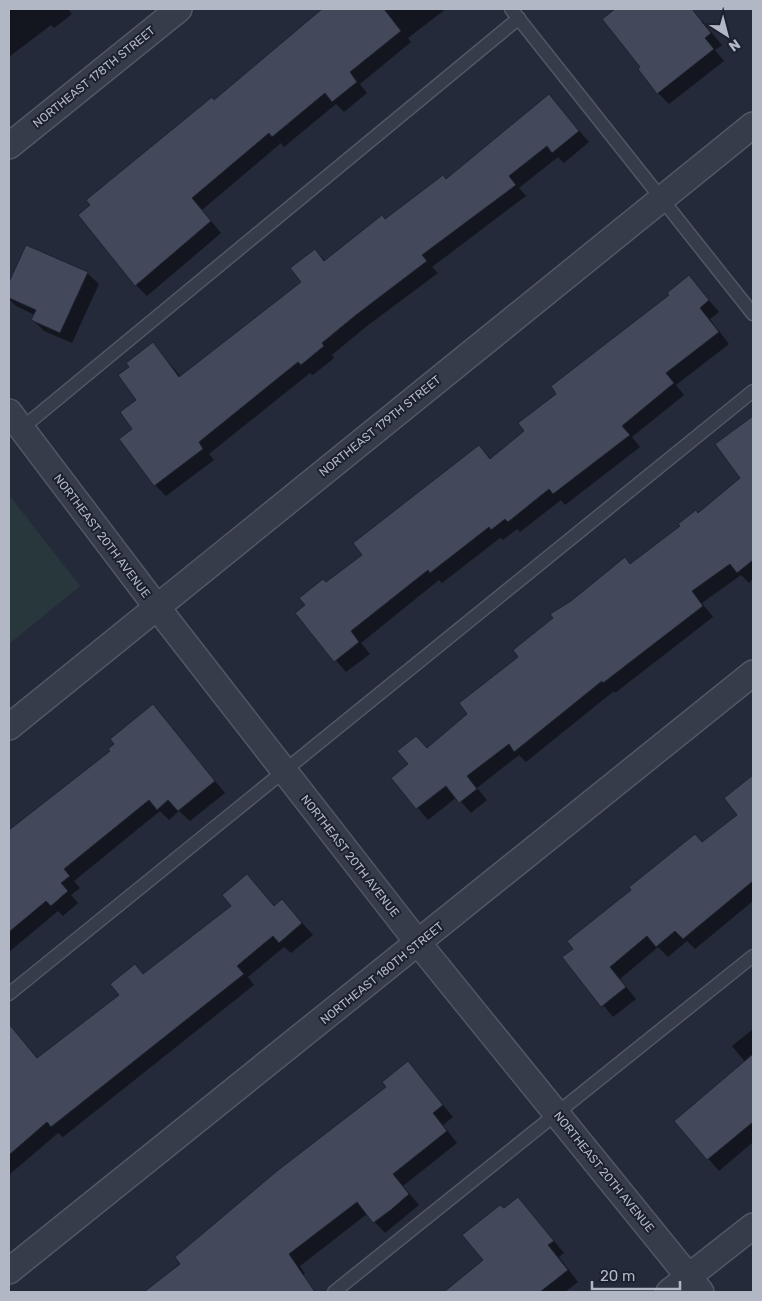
<svg xmlns="http://www.w3.org/2000/svg" width="762" height="1301" font-family="Rubik,sans-serif">
<style>
.green{fill:#27373c}
.shadow{fill:#0007}
.building{fill:#43495b;stroke:#1e2331}
.lines{fill:none;stroke-linecap:round;stroke-linejoin:round}
.lane-casing{stroke:#525765;stroke-width:15}
.street-casing{stroke:#525765;stroke-width:28}
.lane{stroke:#373c4a;stroke-width:12}
.street{stroke:#373c4a;stroke-width:25}
.labels{text-anchor:middle;stroke-width:4;stroke-linejoin:round;paint-order:stroke}
.street-label{font-size:12px;fill:#b2b7c6;stroke:#1c212f}
</style>
<rect width="100%" height="100%" fill="#242a3a"/>
<polygon class="green" points="9,495 80,586 9,644"/>
<g class="shadow">
<polygon points="9,9 68,9 72,14 54,28 51,25 9,57"/>
<polygon points="324,9 446,9 408,38 411,42 360,84 367,93 344,112 336,104 284,147 281,143 202,210 221,233 147,296 136,285 214,101"/>
<polygon points="617,9 689,9 703,22 722,45 715,50 724,61 669,104 658,93 642,67 604,19"/>
<polygon points="549,96 589,142 564,163 558,157 519,188 526,196 432,267 438,273 367,326 332,355 334,358 313,375 310,373 209,454 214,460 166,496 155,485 134,429 138,400 130,367 153,344 181,377 303,282 314,250 326,261 447,180"/>
<polygon points="27,246 87,273 99,284 72,343 44,331 33,320 35,315 16,306 9,299 9,285"/>
<polygon points="689,277 719,312 710,319 729,344 676,385 684,395 632,437 640,447 565,505 561,500 520,532 517,529 503,540 500,538 442,583 439,580 361,643 370,654 346,672 297,614 326,584 363,555 479,446 492,460 526,431 558,394"/>
<polygon points="753,418 753,579 749,583 741,575 702,603 713,617 615,693 614,691 526,762 519,755 477,788 487,800 471,813 457,797 428,820 393,778 469,714 572,602 625,559 631,565 741,479"/>
<polygon points="153,706 225,793 190,821 179,811 169,820 160,811 74,881 80,888 71,895 78,903 63,916 58,911 9,952 9,831 112,751"/>
<polygon points="753,787 753,901 695,949 687,941 668,957 658,947 620,979 636,999 613,1017 564,957 739,815"/>
<polygon points="247,876 275,907 282,900 313,935 291,953 284,947 248,977 254,985 63,1137 58,1133 9,1175 9,1042 17,1036 38,1059 121,995 135,966 144,975 232,906"/>
<polygon points="753,1029 753,1142 719,1171 676,1121 745,1062 732,1046"/>
<polygon points="408,1063 453,1117 443,1125 457,1143 403,1186 419,1205 385,1233 367,1214 300,1266 305,1274 279,1292 146,1292 388,1087"/>
<polygon points="518,1198 564,1253 559,1257 578,1282 565,1292 445,1292 484,1260 504,1210"/>
</g>
<g class="building">
<polygon points="322,9 384,9 401,31 350,72 357,82 332,102 325,93 272,137 269,133 192,198 211,221 135,286 78,215 90,205 86,200 212,97 214,100"/>
<polygon points="615,9 692,9 711,33 705,38 714,49 657,94 638,69 640,67 602,19"/>
<polygon points="549,94 579,131 552,153 547,146 509,176 516,185 422,255 427,261 356,315 322,343 324,346 301,365 298,362 199,442 203,449 154,486 119,439 132,429 120,412 136,400 118,375 129,367 126,363 153,342 179,377 301,282 290,268 315,249 324,261 382,215 385,219 443,175 446,179"/>
<polygon points="26,245 88,272 60,333 31,320 36,310 9,298 9,282"/>
<polygon points="689,275 709,300 700,308 719,332 666,373 674,383 622,426 630,435 553,494 549,489 508,522 505,519 491,530 489,527 430,573 428,570 351,631 359,642 334,662 295,613 305,605 299,598 323,579 326,582 362,555 353,543 479,445 490,459 524,431 518,423 556,394 551,386 669,295 667,293"/>
<polygon points="753,416 753,560 737,573 730,564 692,591 703,606 603,683 602,681 514,752 509,744 467,776 477,789 459,803 446,786 416,809 391,778 408,764 397,751 416,736 427,748 467,714 459,703 518,657 513,650 553,618 550,614 571,601 625,557 630,564 680,526 678,524 696,510 698,513 740,478 715,444"/>
<polygon points="153,704 215,781 178,811 168,800 157,810 149,800 64,869 70,876 61,883 68,891 51,906 46,901 9,932 9,830 110,751 108,749 114,744 110,739"/>
<polygon points="753,775 753,881 683,939 675,931 656,947 647,936 610,967 626,987 601,1007 562,957 573,949 567,941 631,890 629,887 695,834 702,842 737,815 724,798"/>
<polygon points="247,874 274,906 282,899 302,923 279,943 273,936 237,966 244,974 51,1127 47,1122 9,1155 9,1024 37,1058 119,995 110,984 135,964 143,974 231,906 222,895"/>
<polygon points="753,1054 753,1122 707,1160 674,1121"/>
<polygon points="408,1061 443,1105 433,1113 447,1131 393,1174 409,1194 392,1209 373,1223 357,1202 289,1254 315,1292 144,1292 180,1264 175,1257 277,1171 386,1087 382,1082"/>
<polygon points="518,1197 554,1241 548,1245 568,1270 540,1292 444,1292 483,1260 462,1235 500,1205 504,1208"/>
</g>
<g class="lines">
<defs>
<g id="lane">
<polyline points="511,9 753,314"/>
<polyline points="21,429 519,18"/>
<polyline points="9,994 753,391"/>
<polyline points="334,1292 753,956"/>
</g>
<g id="street">
<polyline points="9,146 179,9"/>
<polyline points="9,412 156,606 419,944 701,1292"/>
<polyline points="9,727 753,125"/>
<polyline points="9,1271 753,673"/>
<polyline points="669,1292 753,1226"/>
</g>
</defs>
<use href="#lane" class="lane-casing"/>
<use href="#street" class="street-casing"/>
<use href="#lane" class="lane"/>
<use href="#street" class="street"/>
</g>
<g class="labels">
<g class="street-label">
<text transform="translate(94 77) rotate(-39)" y="4">NORTHEAST 178TH STREET</text>
<text transform="translate(380 426) rotate(-39)" y="4">NORTHEAST 179TH STREET</text>
<text transform="translate(102 536) rotate(53)" y="4">NORTHEAST 20TH AVENUE</text>
<text transform="translate(350 856) rotate(52)" y="4">NORTHEAST 20TH AVENUE</text>
<text transform="translate(382 973) rotate(-39)" y="4">NORTHEAST 180TH STREET</text>
<text transform="translate(604 1172) rotate(51)" y="4">NORTHEAST 20TH AVENUE</text>
</g>
</g>
<rect width="762" height="1301" fill="none" stroke="#b2b7c6" stroke-width="20"/>
<g transform="translate(727 35) rotate(144)" stroke="#1c212f" stroke-width="4" paint-order="stroke">
<path d="M0-4L9 19L0 12L-9 19Z" fill="#b2b7c6"/>
<text y="-8" font-size="14" font-weight="bold" text-anchor="middle" fill="#b2b7c6">N</text>
</g>
<path d="M592 1281v8h88v-8" fill="none" stroke="#b2b7c6" stroke-width="2.5"/>
<text x="600" y="1281" font-size="15" fill="#b2b7c6" stroke="#1c212f" stroke-width="4" paint-order="stroke">20 m</text>
</svg>
